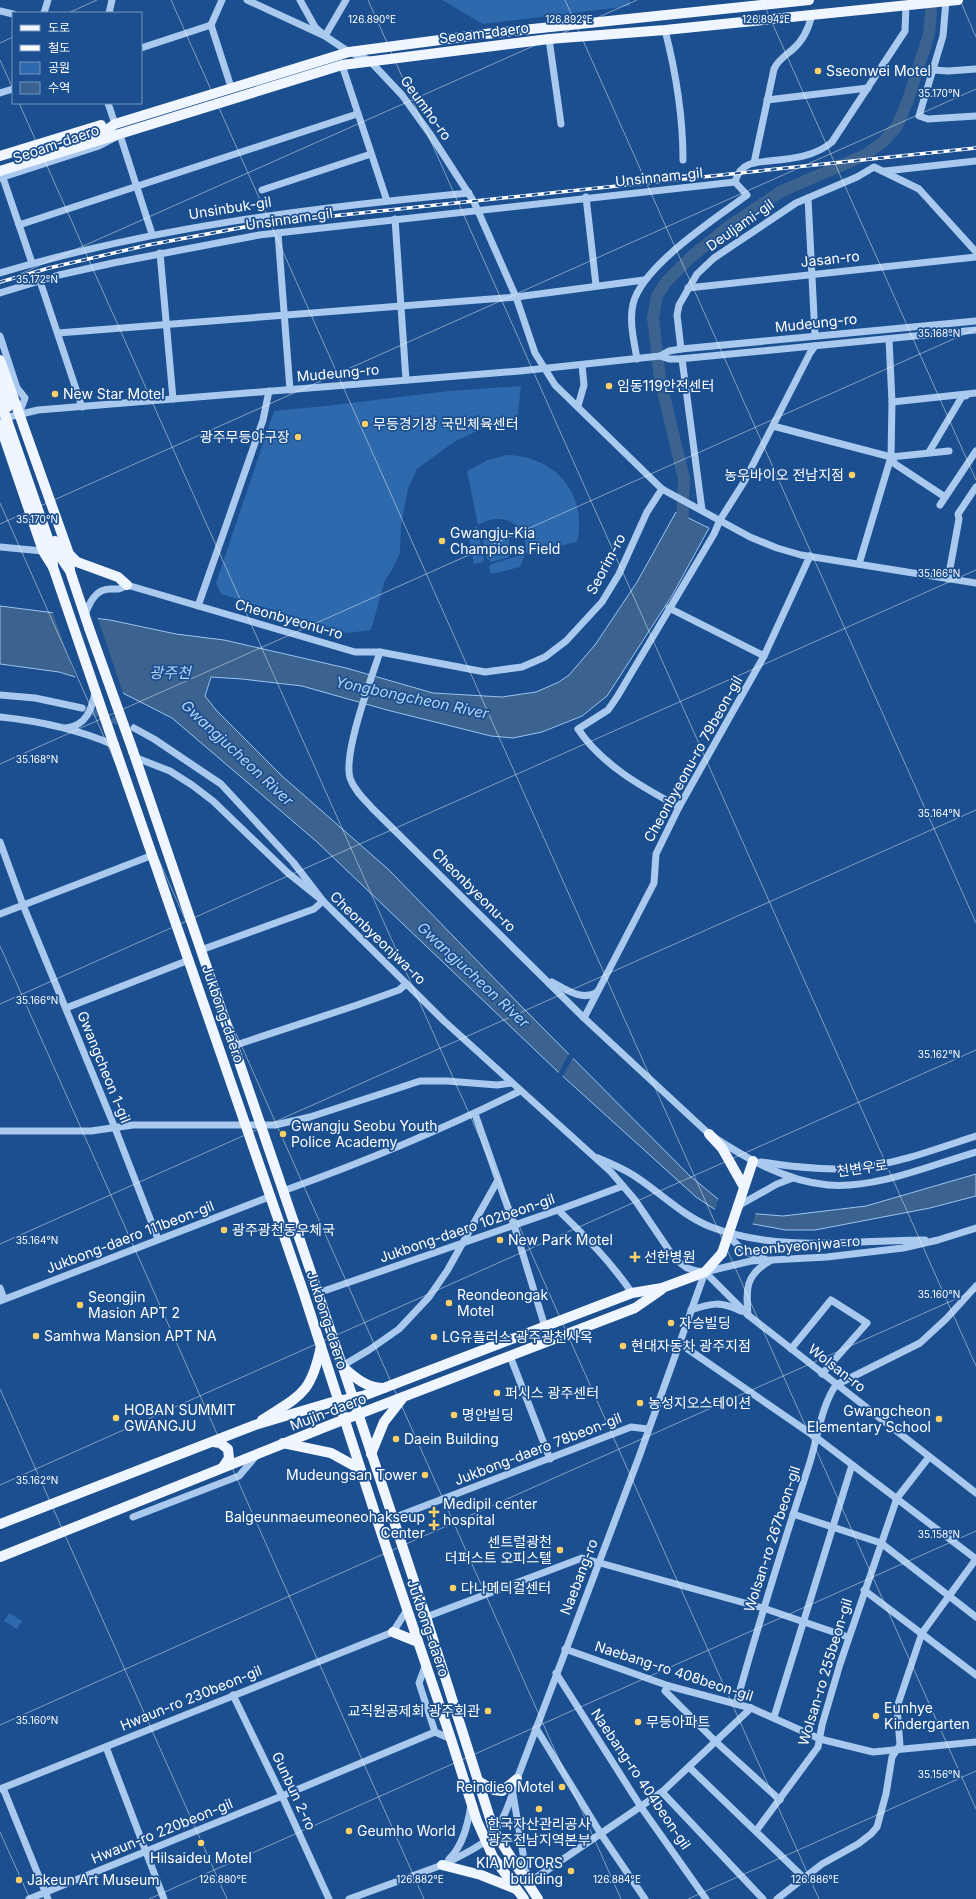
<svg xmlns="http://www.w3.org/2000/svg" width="976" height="1899" font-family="Inter,'Noto Sans KR',sans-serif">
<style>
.green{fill:#2e69ad}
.water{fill:#3c6290;stroke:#9cc4f0}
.pier{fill:#1b4f8f}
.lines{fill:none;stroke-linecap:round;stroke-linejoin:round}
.river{stroke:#3c6290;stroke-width:12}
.minor-tunnel{stroke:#3d69a0;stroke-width:7;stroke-dasharray:7 3.5;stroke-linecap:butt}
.minor{stroke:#a9c9ee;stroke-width:7}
.major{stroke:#f0f6ff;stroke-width:10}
.rail-casing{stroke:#fff;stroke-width:3.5}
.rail{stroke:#1b4f8f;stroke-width:2;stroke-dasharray:6;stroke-linecap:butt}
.major-bridge{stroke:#f0f6ff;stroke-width:10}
.ticks{fill:none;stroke:#fff;stroke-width:1;stroke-opacity:0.45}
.poi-dot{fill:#ffd166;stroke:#1b4f8f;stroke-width:1.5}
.labels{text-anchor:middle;stroke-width:3.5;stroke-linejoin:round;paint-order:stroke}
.street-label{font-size:14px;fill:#fff;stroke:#1b4f8f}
.poi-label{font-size:14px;fill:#fff;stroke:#1b4f8f;text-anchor:start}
.water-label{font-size:15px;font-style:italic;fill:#b5d3f5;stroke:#1b4f8f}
.ticks-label{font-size:10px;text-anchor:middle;fill:#fff;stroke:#1b4f8f;stroke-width:3.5;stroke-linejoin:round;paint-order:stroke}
</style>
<rect width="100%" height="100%" fill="#1b4f8f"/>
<g class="green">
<polygon points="442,0 630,0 630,6 483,24"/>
<polygon points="521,386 517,423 491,424 454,442 417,469 408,489 401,525 400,553 391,572 385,580 371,630 347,633 221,594 216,583 274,411 326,406 449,391"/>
<path d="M507,455C555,456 588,494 577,542L526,553C527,524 503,510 478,525L467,471L488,460Z"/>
<polygon points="477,526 484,560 483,562 474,564 468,534"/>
<polygon points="502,532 505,535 508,535 511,552 509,557 491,562 487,559 483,541 486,536"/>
<polygon points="525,554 520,567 491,574 489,567 491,564"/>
<polygon points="9,1613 22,1621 17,1629 4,1621"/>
</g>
<polygon class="water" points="676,512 709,528 673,594 607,696 582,716 542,732 513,738 491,736 387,710 302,686 242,679 211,677 205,696 216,710 282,776 389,870 522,1007 690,1176 718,1199 732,1208 746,1213 783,1216 866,1206 976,1174 976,1196 930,1208 815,1230 786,1230 731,1220 696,1197 556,1070 316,841 172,718 115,689 59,672 0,664 0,606 110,620 176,634 224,640 346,668 433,693 502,697 536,692 559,682 569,675 595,645 637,582"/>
<g class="pier">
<polygon points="52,610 97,616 124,696 114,691 76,679"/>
<polygon points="570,1052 574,1056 562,1077 558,1074"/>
<polygon points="719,1197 733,1207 756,1212 752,1226 731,1222 714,1212"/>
</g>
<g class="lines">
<polyline class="river" points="682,531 684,479 660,379 653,318 657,296 666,282 691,257 728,227 780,192 865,155 883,142 897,126 908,100 929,34 931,12"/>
<polyline class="minor-tunnel" points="82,708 134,728"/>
<g class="minor">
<polyline points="247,0 325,36 349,52 369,60 402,95 430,134 474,202 516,297 535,353 555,385 662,489 750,537 777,548 801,555 976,583"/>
<polyline points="300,0 315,27 325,36 346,0"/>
<polyline points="946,1 943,36 919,116 928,119 976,116"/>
<polyline points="0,11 13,14"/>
<polyline points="44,13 48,0"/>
<polyline points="109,13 112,0"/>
<polyline points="211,25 231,87"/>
<polyline points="211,25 222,0"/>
<path d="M665,30C676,73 683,115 683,160"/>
<polyline points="549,39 561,124"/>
<polyline points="141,48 211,25"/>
<polyline points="342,65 387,201"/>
<polyline points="934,70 948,71 976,69"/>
<polyline points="0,93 13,89"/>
<polyline points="767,100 868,88"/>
<polyline points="108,103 115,124"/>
<path d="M754,163L774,69C778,60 785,56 792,50C803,41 809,28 812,14"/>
<polyline points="885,171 976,161"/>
<polyline points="0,178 99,146 120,135 152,234"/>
<polyline points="3,178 32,263"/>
<path d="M735,182C737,175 740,168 748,165C754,162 762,162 769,161C790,159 815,157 832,142L905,31L906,5"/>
<polyline points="262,190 371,154"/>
<polyline points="586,197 596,285"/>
<polyline points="808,198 815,336"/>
<polyline points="395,219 406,380"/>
<polyline points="19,225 357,114"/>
<polyline points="278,233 290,390"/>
<polyline points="160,253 173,399"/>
<path d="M0,273C153,227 310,208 469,193"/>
<polyline points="40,281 82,407"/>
<polyline points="688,288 976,257"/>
<polyline points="0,293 59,275 113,263 259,235 735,182"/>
<polyline points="58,333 516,297 644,280"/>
<polyline points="0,336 17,388 25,398 19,414"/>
<polyline points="681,349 677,315 679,305 697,274 714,258 796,203 857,177 874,167 919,189 976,252"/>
<polyline points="660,356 669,359 679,359 976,330"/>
<path d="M637,359C634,341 629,322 633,304C642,266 715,219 747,195L735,182"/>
<polyline points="682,359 702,510"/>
<polyline points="892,402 976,393"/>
<polyline points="578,406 584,385 582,365"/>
<polyline points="0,419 38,410 520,371 660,356 669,351 681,349 976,321"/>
<polyline points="773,426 891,457 949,451"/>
<polyline points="929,452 963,395 966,396"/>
<polyline points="891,457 895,464 945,497"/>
<polyline points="940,505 976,451"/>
<polyline points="0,547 43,551"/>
<polyline points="859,564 891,457 892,402 889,339"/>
<polyline points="948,579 959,519 958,514 976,487"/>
<polyline points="198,606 263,420 269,391"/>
<polyline points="669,608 764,656"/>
<path d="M85,615C89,604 95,589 110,589C118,589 120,590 127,585L355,652H380L485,672L522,667L545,657L566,641L602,602L619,574L647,512L662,489"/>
<path d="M380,652C371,679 343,753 350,778C354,790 364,799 372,808L584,1018L709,1134C745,1158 785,1181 828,1185C876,1189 931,1165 976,1152"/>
<polyline points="0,695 35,698 82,708"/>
<path d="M0,717C39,721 77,729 114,745"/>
<path d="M66,728C86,726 92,709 95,692"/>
<polyline points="134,728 154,739 221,784 293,862 323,901 314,909 201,950"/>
<polyline points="134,757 170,771 192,785 213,801 288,873 323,901 444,1021 611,1172 635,1200 675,1259 687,1268 697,1271 705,1272 751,1261 827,1257 903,1248 938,1240 976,1228"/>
<path d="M679,807C642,787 602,765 578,729L608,710L617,697L714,534L720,520L744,482L810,353L815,346"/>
<polyline points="0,842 23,905 115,1128 158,1239"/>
<polyline points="0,914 153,855"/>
<path d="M552,982C565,989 583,1002 597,992"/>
<polyline points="66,1008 189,960"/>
<polyline points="584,1018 654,883 656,854 679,807 764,656 810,556"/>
<polyline points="233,1046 357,1005 399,990 406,984"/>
<polyline points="475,1114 514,1225 545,1327"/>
<polyline points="0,1131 91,1131 133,1125 275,1125 310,1117 420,1081 447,1081 497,1085 512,1083"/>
<path d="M598,1158C610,1163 622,1168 633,1175C660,1192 681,1215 711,1227C780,1253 854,1240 925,1240"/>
<path d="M761,1162C793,1167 826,1171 858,1168C898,1164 938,1148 976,1136"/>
<path d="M283,1191C364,1162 444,1129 520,1091"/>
<polyline points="738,1206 777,1184 793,1178"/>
<path d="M558,1210C586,1237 611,1262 632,1293"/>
<path d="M728,1235C739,1248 748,1255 764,1258"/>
<polyline points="705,1272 748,1315 976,1493"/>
<polyline points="0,1288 4,1299"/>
<polyline points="318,1293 558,1210 623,1186"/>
<polyline points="0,1301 269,1197"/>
<path d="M691,1310C712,1303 720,1301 741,1311"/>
<path d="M748,1315C746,1289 745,1275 770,1261"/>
<polyline points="679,1343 817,1438 976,1559"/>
<polyline points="791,1349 831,1300 867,1323 822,1374"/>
<polyline points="510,1356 550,1459"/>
<polyline points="342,1366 369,1350 399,1329 429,1297 447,1271 498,1180"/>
<polyline points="793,1514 881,1543 976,1617"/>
<polyline points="133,1517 239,1476 256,1456"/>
<polyline points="393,1518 631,1427 648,1429"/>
<polyline points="864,1590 976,1675"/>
<polyline points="426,1617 582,1558 763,1608 848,1637"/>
<polyline points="565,1649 669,1686 751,1708 820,1739 873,1752 976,1742"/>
<polyline points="426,1664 419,1683 435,1732"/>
<polyline points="556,1673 641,1807 706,1899"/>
<polyline points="669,1686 665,1691 715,1741 780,1800"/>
<polyline points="233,1695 282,1796 329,1899"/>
<path d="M736,1704C759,1622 784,1542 810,1462C817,1439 822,1404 836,1385L920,1343L946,1319L976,1286"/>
<polyline points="774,1717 852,1465"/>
<polyline points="536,1728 601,1834 645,1899"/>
<polyline points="435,1732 451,1739"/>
<polyline points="106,1747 164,1899"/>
<polyline points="689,1767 804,1878"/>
<polyline points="3,1788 48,1899"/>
<polyline points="0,1789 393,1632 407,1610"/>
<polyline points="662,1792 763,1899"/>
<polyline points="513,1794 528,1883 662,1792 751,1708"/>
<polyline points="756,1831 818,1747 822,1725 840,1664 897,1498 929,1457"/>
<path d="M449,1859C463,1846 468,1824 471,1805"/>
<path d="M442,1865C456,1858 472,1851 484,1842C502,1829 511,1799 517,1779L639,1457L705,1272"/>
<polyline points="29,1899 282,1796 435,1732"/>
<polyline points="349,1899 445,1864"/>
<polyline points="777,1899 822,1864 858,1844 871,1834 877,1827 886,1794 892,1757 900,1745 897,1707 922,1633 976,1559"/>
</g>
<g class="major">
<polyline points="93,134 105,131 115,124 349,52 485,34 809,0"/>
<polyline points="0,156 101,125"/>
<polyline points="0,171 342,65 549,39 665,30 958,0"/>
<polyline points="0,360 69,554 70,571 89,628"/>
<polyline points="0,425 43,551 53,567"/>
<polyline points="69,554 77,562 118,577 127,585"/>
<polyline points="114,745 303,1291 381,1532 451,1739 477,1821 493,1857 524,1899"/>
<polyline points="133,751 318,1293 426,1617 494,1831 538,1899"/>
<polyline points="709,1134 722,1148 744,1187"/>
<polyline points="738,1206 753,1161"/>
<path d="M343,1367C354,1377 368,1389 384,1388"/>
<path d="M262,1420C301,1395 311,1394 321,1346"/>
<polyline points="213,1442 220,1443 228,1449 229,1458 223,1467"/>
<polyline points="283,1443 331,1453 360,1469"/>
<polyline points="371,1454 384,1422 402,1399"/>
<polyline points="0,1524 255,1425 329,1403 363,1396 632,1293 662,1288 705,1272 722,1253"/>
<polyline points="0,1557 330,1425 635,1308 661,1290"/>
<polyline points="393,1632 418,1642"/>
<polyline points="478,1781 494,1790 502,1791 517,1779"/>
<polyline points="442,1865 481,1875 516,1889"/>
</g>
<defs>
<polyline id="rail" points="0,282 49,268 148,245 266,223 976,148"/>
</defs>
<use href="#rail" class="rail-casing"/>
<use href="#rail" class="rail"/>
<g class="major-bridge">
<polyline points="0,380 8,407"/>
<polyline points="0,400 52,550 53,567 114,745"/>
<polyline points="55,541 61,558 70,571"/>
<polyline points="89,628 133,751"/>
<polyline points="722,1253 738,1206"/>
</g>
</g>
<path class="ticks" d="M171,0L976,1809M368,0L976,1366M565,0L976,923M762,0L976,480M960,0L976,37M68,13L97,0M0,43L13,37M0,60L13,89M19,103L819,1899M0,283L637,0M0,503L621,1899M0,524L976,89M0,764L976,329M0,946L424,1899M0,1004L976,570M0,1244L976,810M0,1389L227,1899M0,1485L976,1050M0,1725L976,1290M0,1832L30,1899M149,1899L976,1531M688,1899L976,1771"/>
<g class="poi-dot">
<circle cx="818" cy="71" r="4"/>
<circle cx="609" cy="386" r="4"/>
<circle cx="55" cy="394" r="4"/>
<circle cx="365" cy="424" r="4"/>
<circle cx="298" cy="437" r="4"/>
<circle cx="852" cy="475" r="4"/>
<circle cx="442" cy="541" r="4"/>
<circle cx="283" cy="1134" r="4"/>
<circle cx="224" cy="1230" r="4"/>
<circle cx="500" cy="1240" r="4"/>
<path d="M633 1251h4v4h4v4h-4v4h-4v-4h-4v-4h4z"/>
<circle cx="449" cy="1303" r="4"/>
<circle cx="80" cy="1305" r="4"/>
<circle cx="671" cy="1323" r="4"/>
<circle cx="36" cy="1336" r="4"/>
<circle cx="434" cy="1337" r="4"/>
<circle cx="623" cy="1346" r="4"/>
<circle cx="497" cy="1393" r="4"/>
<circle cx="640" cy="1403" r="4"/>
<circle cx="454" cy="1415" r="4"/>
<circle cx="116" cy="1418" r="4"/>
<circle cx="939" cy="1419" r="4"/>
<circle cx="396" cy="1439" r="4"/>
<circle cx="425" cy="1475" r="4"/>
<path d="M432 1506h4v4h4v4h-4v4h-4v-4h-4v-4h4z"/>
<path d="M432 1519h4v4h4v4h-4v4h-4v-4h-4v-4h4z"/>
<circle cx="560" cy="1550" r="4"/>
<circle cx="453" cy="1588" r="4"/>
<circle cx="488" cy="1711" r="4"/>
<circle cx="876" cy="1716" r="4"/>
<circle cx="638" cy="1722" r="4"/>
<circle cx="562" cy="1787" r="4"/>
<circle cx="539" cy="1809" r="4"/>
<circle cx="349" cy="1831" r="4"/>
<circle cx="201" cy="1843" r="4"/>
<circle cx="571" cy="1871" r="4"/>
<circle cx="19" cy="1880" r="4"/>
</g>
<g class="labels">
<g class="street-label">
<text transform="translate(484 33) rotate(-7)" y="5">Seoam-daero</text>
<text transform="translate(426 108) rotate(54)" y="5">Geumho-ro</text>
<text transform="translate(56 144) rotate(-19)" y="5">Seoam-daero</text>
<text transform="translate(659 177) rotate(-6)" y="5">Unsinnam-gil</text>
<text transform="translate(230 208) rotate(-9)" y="5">Unsinbuk-gil</text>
<text transform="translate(289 219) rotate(-8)" y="5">Unsinnam-gil</text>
<text transform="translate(740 225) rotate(-35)" y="5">Deuljami-gil</text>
<text transform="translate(830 259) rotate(-6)" y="5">Jasan-ro</text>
<text transform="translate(816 323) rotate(-6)" y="5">Mudeung-ro</text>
<text transform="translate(338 373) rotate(-5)" y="5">Mudeung-ro</text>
<text transform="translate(606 564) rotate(-62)" y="5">Seorim-ro</text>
<text transform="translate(289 619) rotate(16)" y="5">Cheonbyeonu-ro</text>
<text transform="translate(693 759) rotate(-61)" y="5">Cheonbyeonu-ro 79beon-gil</text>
<text transform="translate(474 890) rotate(45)" y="5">Cheonbyeonu-ro</text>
<text transform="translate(378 938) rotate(44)" y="5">Cheonbyeonjwa-ro</text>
<text transform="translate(223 1014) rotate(71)" y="5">Jukbong-daero</text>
<text transform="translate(104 1067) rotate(68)" y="5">Gwangcheon 1-gil</text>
<text transform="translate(862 1168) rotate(-8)" y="5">천변우로</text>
<text transform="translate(467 1228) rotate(-19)" y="5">Jukbong-daero 102beon-gil</text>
<text transform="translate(130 1237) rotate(-21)" y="5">Jukbong-daero 111beon-gil</text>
<text transform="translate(797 1246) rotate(-5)" y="5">Cheonbyeonjwa-ro</text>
<text transform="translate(327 1320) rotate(72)" y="5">Jukbong-daero</text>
<text transform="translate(837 1368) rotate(38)" y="5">Wolsan-ro</text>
<text transform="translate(328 1412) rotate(-21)" y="5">Mujin-daero</text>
<text transform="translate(538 1449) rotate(-21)" y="5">Jukbong-daero 78beon-gil</text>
<text transform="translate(772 1539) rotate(-72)" y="5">Wolsan-ro 267beon-gil</text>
<text transform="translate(579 1577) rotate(-69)" y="5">Naebang-ro</text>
<text transform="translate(428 1628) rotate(71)" y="5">Jukbong-daero</text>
<text transform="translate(674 1671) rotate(18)" y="5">Naebang-ro 408beon-gil</text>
<text transform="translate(825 1672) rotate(-73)" y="5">Wolsan-ro 255beon-gil</text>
<text transform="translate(191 1698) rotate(-22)" y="5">Hwaun-ro 230beon-gil</text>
<text transform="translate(641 1779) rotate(56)" y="5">Naebang-ro 404beon-gil</text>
<text transform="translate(294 1791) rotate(65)" y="5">Gunbun 2-ro</text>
<text transform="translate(162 1831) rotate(-22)" y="5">Hwaun-ro 220beon-gil</text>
</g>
<g class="poi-label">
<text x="826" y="76">Sseonwei Motel</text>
<text x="617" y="391">임동119안전센터</text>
<text x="63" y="399">New Star Motel</text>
<text x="373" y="429">무등경기장 국민체육센터</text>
<text x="290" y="442" text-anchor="end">광주무등야구장</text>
<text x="844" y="480" text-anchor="end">농우바이오 전남지점</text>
<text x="450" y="538">Gwangju-Kia<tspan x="450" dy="16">Champions Field</tspan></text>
<text x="291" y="1131">Gwangju Seobu Youth<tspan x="291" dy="16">Police Academy</tspan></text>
<text x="232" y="1235">광주광천동우체국</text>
<text x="508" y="1245">New Park Motel</text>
<text x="644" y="1262">선한병원</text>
<text x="457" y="1300">Reondeongak<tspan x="457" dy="16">Motel</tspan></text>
<text x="88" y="1302">Seongjin<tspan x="88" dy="16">Masion APT 2</tspan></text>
<text x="679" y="1328">자승빌딩</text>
<text x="44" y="1341">Samhwa Mansion APT NA</text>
<text x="442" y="1342">LG유플러스 광주광천사옥</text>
<text x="631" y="1351">현대자동차 광주지점</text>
<text x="505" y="1398">퍼시스 광주센터</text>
<text x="648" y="1408">농성지오스테이션</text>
<text x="124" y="1415">HOBAN SUMMIT<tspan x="124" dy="16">GWANGJU</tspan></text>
<text x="931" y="1416" text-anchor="end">Gwangcheon<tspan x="931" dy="16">Elementary School</tspan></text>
<text x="462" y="1420">명안빌딩</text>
<text x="404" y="1444">Daein Building</text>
<text x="417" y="1480" text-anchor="end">Mudeungsan Tower</text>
<text x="443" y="1509">Medipil center<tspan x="443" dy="16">hospital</tspan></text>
<text x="425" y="1522" text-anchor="end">Balgeunmaeumeoneohakseup<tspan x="425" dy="16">Center</tspan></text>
<text x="552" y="1547" text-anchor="end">센트럴광천<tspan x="552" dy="16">더퍼스트 오피스텔</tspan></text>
<text x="461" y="1593">다나메디컬센터</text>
<text x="884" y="1713">Eunhye<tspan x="884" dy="16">Kindergarten</tspan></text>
<text x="480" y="1716" text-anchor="end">교직원공제회 광주회관</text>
<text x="646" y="1727">무등아파트</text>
<text x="554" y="1792" text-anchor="end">Reindieo Motel</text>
<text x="539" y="1829" text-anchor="middle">한국자산관리공사<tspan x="539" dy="16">광주전남지역본부</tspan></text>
<text x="357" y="1836">Geumho World</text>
<text x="201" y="1863" text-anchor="middle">Hilsaideu Motel</text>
<text x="563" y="1868" text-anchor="end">KIA MOTORS<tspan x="563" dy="16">building</tspan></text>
<text x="27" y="1885">Jakeun Art Museum</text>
</g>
<g class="water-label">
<text x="170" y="678">광주천</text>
<text transform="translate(412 698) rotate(12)" y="5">Yongbongcheon River</text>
<text transform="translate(237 753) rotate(43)" y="5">Gwangjucheon River</text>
<text transform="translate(473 975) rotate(43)" y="5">Gwangjucheon River</text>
</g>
</g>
<g class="ticks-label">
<text x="766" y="23">126.894°E</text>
<text x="372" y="23">126.890°E</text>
<text x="569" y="23">126.892°E</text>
<text x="939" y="97">35.170°N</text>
<text x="37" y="283">35.172°N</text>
<text x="939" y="337">35.168°N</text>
<text x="37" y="523">35.170°N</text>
<text x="939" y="577">35.166°N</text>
<text x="37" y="763">35.168°N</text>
<text x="939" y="817">35.164°N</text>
<text x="37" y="1004">35.166°N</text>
<text x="939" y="1058">35.162°N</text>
<text x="37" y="1244">35.164°N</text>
<text x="939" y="1298">35.160°N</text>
<text x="37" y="1484">35.162°N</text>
<text x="939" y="1538">35.158°N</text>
<text x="37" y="1724">35.160°N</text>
<text x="939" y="1778">35.156°N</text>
<text x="223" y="1883">126.880°E</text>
<text x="420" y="1883">126.882°E</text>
<text x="617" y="1883">126.884°E</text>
<text x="815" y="1883">126.886°E</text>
</g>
<rect x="12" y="12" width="130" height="92" fill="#1b4f8f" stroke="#7695bc"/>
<rect x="20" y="25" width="20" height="6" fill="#f0f6ff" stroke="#7695bc"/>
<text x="48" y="32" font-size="12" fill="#ffffff">도로</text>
<rect x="20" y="45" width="20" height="6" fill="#ffffff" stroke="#7695bc"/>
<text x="48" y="52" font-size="12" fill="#ffffff">철도</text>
<rect x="20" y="62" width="20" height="12" fill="#2e69ad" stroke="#7695bc"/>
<text x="48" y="72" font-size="12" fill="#ffffff">공원</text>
<rect x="20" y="82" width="20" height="12" fill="#3c6290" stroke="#7695bc"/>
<text x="48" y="92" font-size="12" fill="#ffffff">수역</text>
</svg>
